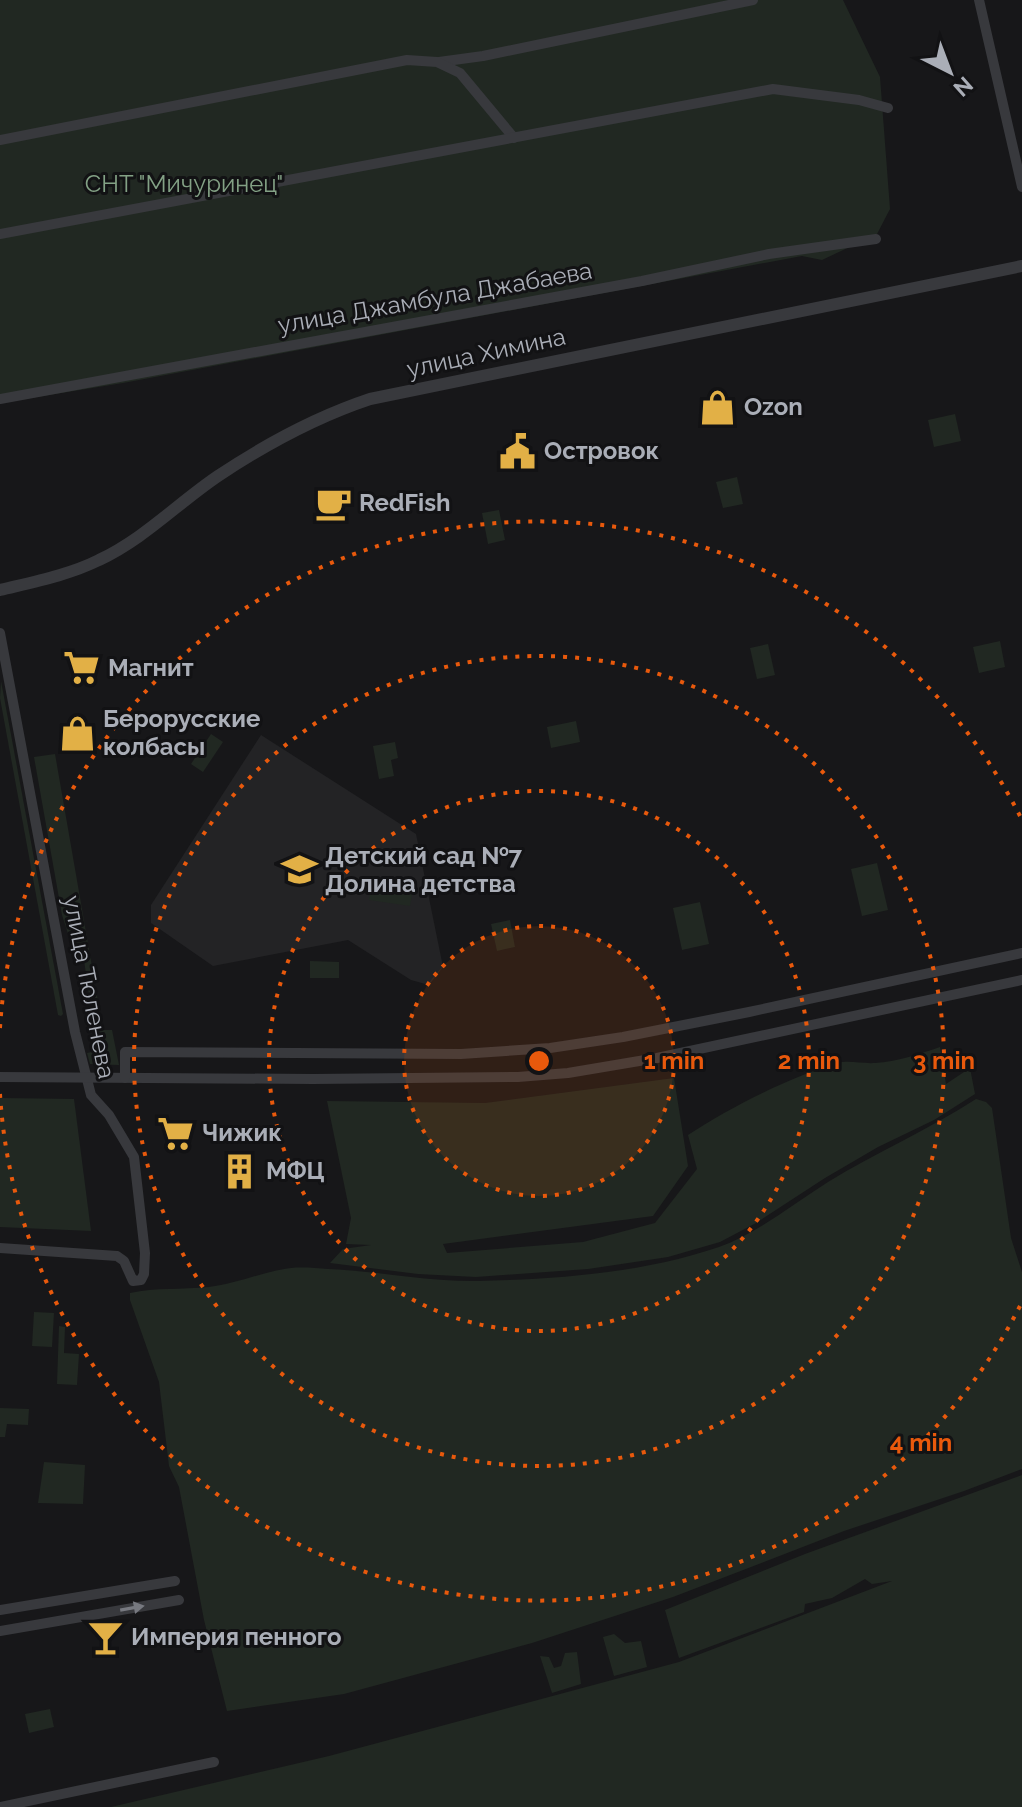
<svg xmlns="http://www.w3.org/2000/svg" width="1022" height="1807" font-family="Raleway,sans-serif">
<style>
.built{fill:#232325}
.green{fill:#212822}
.lines{fill:none;stroke-linecap:round;stroke-linejoin:round}
.minor{stroke:#38393d;stroke-width:10}
.tertiary{stroke:#38393d;stroke-width:12}
.oneway{fill:#777980}
.ring{fill:none;stroke:#e8590c;stroke-width:4;stroke-dasharray:4 8}
.labels{text-anchor:middle;stroke-width:6;stroke-linejoin:round;paint-order:stroke}
.park-label{font-size:24px;fill:#83a185;stroke:#121214}
.street-label{font-size:24px;fill:#aaaeb7;stroke:#121214}
.poi-label{font-size:24px;font-weight:bold;fill:#aaaeb7;stroke:#121214;text-anchor:start}
.centre{fill:#e8590c;stroke:#121214;stroke-width:4}
.ring-label{font-size:24px;text-anchor:middle;font-weight:bold;fill:#e8590c;stroke:#121214;stroke-width:6;stroke-linejoin:round;paint-order:stroke}
</style>
<rect width="100%" height="100%" fill="#171719"/>
<polygon class="built" points="261,735 416,834 443,967 429,985 411,980 348,940 213,966 151,923 151,905"/>
<g class="green">
<polygon points="0,0 843,0 880,77 890,209 877,234 822,260 802,256 123,383 0,403"/>
<polygon points="955,414 961,441 934,447 928,420"/>
<polygon points="737,477 743,504 723,508 716,482"/>
<polygon points="499,510 505,540 488,544 482,513"/>
<polygon points="1000,641 1005,667 979,673 973,647"/>
<polygon points="768,644 775,675 757,679 750,648"/>
<polygon points="1,681 63,1014 61,1016 58,1015 0,698"/>
<polygon points="576,721 580,742 551,748 547,727"/>
<polygon points="211,734 223,742 203,772 191,764"/>
<polygon points="395,742 398,758 391,760 394,776 379,779 373,746"/>
<polygon points="55,754 103,1030 112,1030 119,1065 90,1064 87,1053 97,1051 82,946 72,946 62,915 34,757"/>
<polygon points="877,863 888,910 862,916 851,869"/>
<polygon points="371,883 413,889 410,906 369,900"/>
<polygon points="700,902 709,944 682,950 673,908"/>
<polygon points="510,920 515,947 497,951 491,924"/>
<polygon points="310,961 339,962 339,978 310,978"/>
<path d="M940,1047L946,1084L970,1068L975,1094L934,1120L878,1147L825,1178L756,1223L720,1242L668,1257L588,1269L476,1277L418,1274L330,1263L343,1249L371,1245L346,1244L351,1218L327,1101L485,1103L674,1078L688,1166L653,1216L443,1244L447,1253L583,1242L655,1223L697,1169L688,1135C729,1108 789,1077 838,1063C849,1060 863,1064 875,1063C897,1062 919,1054 940,1047Z"/>
<polygon points="0,1098 74,1099 91,1231 0,1227"/>
<path d="M976,1099L986,1102L992,1108L1011,1238L1022,1272V1469L964,1491L844,1531L673,1597L532,1643L344,1694L227,1711L204,1620L179,1487L169,1466L159,1382L130,1300V1293C156,1287 182,1290 209,1287C237,1284 264,1271 291,1268C303,1267 316,1268 328,1269C379,1271 428,1282 479,1281C558,1279 643,1273 719,1247C758,1233 793,1204 828,1182C877,1152 928,1130 976,1099Z"/>
<polygon points="34,1312 54,1313 52,1347 32,1346"/>
<polygon points="59,1326 65,1327 64,1353 79,1354 77,1385 57,1384"/>
<polygon points="0,1408 29,1409 28,1425 7,1424 5,1437 0,1437"/>
<polygon points="44,1462 85,1465 83,1504 38,1503"/>
<polygon points="1022,1475 1022,1807 111,1807 329,1756 679,1662 892,1581 872,1584 865,1579 832,1598 805,1604 804,1612 679,1658 665,1610 805,1554"/>
<polygon points="614,1634 625,1643 641,1641 647,1667 614,1676 603,1637"/>
<polygon points="577,1652 581,1684 552,1693 540,1656 549,1657 554,1668 561,1666 565,1653"/>
<polygon points="50,1709 54,1727 29,1733 25,1714"/>
</g>
<g class="lines">
<g class="minor">
<polyline points="979,0 1022,187"/>
<polyline points="439,62 483,56 753,0"/>
<polyline points="0,140 407,60 437,62 460,73 514,138"/>
<polyline points="0,234 773,89 859,100 888,108"/>
<polyline points="0,399 642,281 769,254 876,239"/>
<polyline points="0,633 75,1032 91,1095 109,1115 134,1157 145,1253 144,1274 141,1280 133,1281 124,1261 117,1256 0,1248"/>
<polyline points="0,1077 313,1079 518,1077 568,1073 657,1058 1022,980"/>
<polyline points="125,1078 125,1052 461,1054 550,1048 623,1037 749,1012 1022,953"/>
<polyline points="0,1610 175,1581"/>
<polyline points="0,1631 179,1600"/>
<polyline points="0,1807 214,1762"/>
</g>
<path class="tertiary" d="M0,590C33,582 69,575 99,560C144,539 178,503 218,476C266,444 316,417 370,399L1022,266"/>
</g>
<defs><path id="oneway-solid" d="M-6-.8H1V-3.2L6.5 0L1 3.2V.8H-6Z" transform="scale(2)"/></defs>
<use class="oneway" href="#oneway-solid" transform="translate(132 1608) rotate(-10)"/>
<circle cx="539" cy="1061" r="135" fill="#e8590c" fill-opacity=".12"/>
<g class="ring">
<circle cx="539" cy="1061" r="135"/>
<circle cx="539" cy="1061" r="270"/>
<circle cx="539" cy="1061" r="405"/>
<path d="M1020 1306A540 540 0 0 1 0 1094M0 1028A540 540 0 0 1 1020 816"/>
</g>
<defs>
<symbol id="shop-bare" viewBox="-9 -9 18 18"><path d="M-5-2.5h2.3a2.7 3.5 0 0 1 5.4 0H5L5.5 6h-11ZM-1.5-2.5h3a1.5 2.3 0 0 0-3 0Z" fill="#e2b046" stroke="#121214" stroke-width="2.5" paint-order="stroke"/></symbol>
<symbol id="civic-bare" viewBox="-9 -9 18 18"><path d="M-.6-6.5H3V-4.5H.6V-3L4-1V1h2V6H-6V1h2V-1L-.6-3ZM-1.2 2.5V6h2.4V2.5Z" fill="#e2b046" stroke="#121214" stroke-width="2.5" paint-order="stroke"/></symbol>
<symbol id="cafe-bare" viewBox="-9 -9 18 18"><path d="M-5.5-4.5H6V0H3Q3 3.5 0 3.5H-2.5Q-5.5 3.5-5.5 0ZM3-3.2v2h1.7v-2ZM-6 4.5H4V6H-6Z" fill="#e2b046" stroke="#121214" stroke-width="2.5" paint-order="stroke"/></symbol>
<symbol id="supermarket-bare" viewBox="-9 -9 18 18"><path d="M-6-5.5h2.5l.6 2H6L4.5 2H-2.5L-4.4-4H-6ZM-1.5 3.2a1.3 1.3 0 1 0 .1 0ZM3 3.2a1.3 1.3 0 1 0 .1 0Z" fill="#e2b046" stroke="#121214" stroke-width="2.5" paint-order="stroke"/></symbol>
<symbol id="school-bare" viewBox="-9 -9 18 18"><path d="M0-5L7-2L0 1L-7-2ZM-4 1L0 2.5L4 1V4Q0 6-4 4Z" fill="#e2b046" stroke="#121214" stroke-width="2.5" paint-order="stroke"/></symbol>
<symbol id="building-bare" viewBox="-9 -9 18 18"><path d="M-4-6H4V6H1V3H-1V6H-4ZM-2.5-4.3h1.7v1.8h-1.7ZM.8-4.3h1.7v1.8H.8ZM-2.5-1h1.7V.8h-1.7ZM.8-1h1.7V.8H.8Z" fill="#e2b046" stroke="#121214" stroke-width="2.5" paint-order="stroke"/></symbol>
<symbol id="bar-bare" viewBox="-9 -9 18 18"><path d="M-6-5H6L.8 .8V4.5H3.5V6h-7V4.5H-.8V.8Z" fill="#e2b046" stroke="#121214" stroke-width="2.5" paint-order="stroke"/></symbol>
</defs>
<g fill-rule="evenodd">
<use href="#shop-bare" x="692" y="382" width="51" height="51"/>
<use href="#civic-bare" x="492" y="426" width="51" height="51"/>
<use href="#cafe-bare" x="308" y="478" width="51" height="51"/>
<use href="#supermarket-bare" x="56" y="642" width="51" height="51"/>
<use href="#shop-bare" x="52" y="708" width="51" height="51"/>
<use href="#school-bare" x="274" y="844" width="51" height="51"/>
<use href="#supermarket-bare" x="150" y="1108" width="51" height="51"/>
<use href="#building-bare" x="214" y="1146" width="51" height="51"/>
<use href="#bar-bare" x="80" y="1612" width="51" height="51"/>
</g>
<g class="labels">
<g class="park-label">
<text x="184" y="192">СНТ "Мичуринец"</text>
</g>
<g class="street-label">
<text transform="translate(435 298) rotate(-10)" y="8">улица Джамбула Джабаева</text>
<text transform="translate(486 353) rotate(-12)" y="8">улица Химина</text>
<text transform="translate(89 987) rotate(79)" y="8">улица Тюленева</text>
</g>
<g class="poi-label">
<text x="744" y="415">Ozon</text>
<text x="544" y="459">Островок</text>
<text x="359" y="511">RedFish</text>
<text x="108" y="676">Магнит</text>
<text x="103" y="727">Берорусские<tspan x="103" dy="28">колбасы</tspan></text>
<text x="325" y="864">Детский сад №7<tspan x="325" dy="28">Долина детства</tspan></text>
<text x="202" y="1141">Чижик</text>
<text x="266" y="1179">МФЦ</text>
<text x="131" y="1645">Империя пенного</text>
</g>
</g>
<circle cx="539" cy="1061" r="12" class="centre"/>
<g class="ring-label">
<text x="674" y="1069">1 min</text>
<text x="809" y="1069">2 min</text>
<text x="944" y="1069">3 min</text>
<text x="921" y="1451">4 min</text>
</g>
<g transform="translate(950 72) rotate(138)" stroke="#121214" stroke-width="6" paint-order="stroke">
<path d="M0-6L14 30L0 20L-14 30Z" fill="#aaaeb7"/>
<text y="-12" font-size="22" font-weight="bold" text-anchor="middle" fill="#aaaeb7">N</text>
</g>
</svg>
